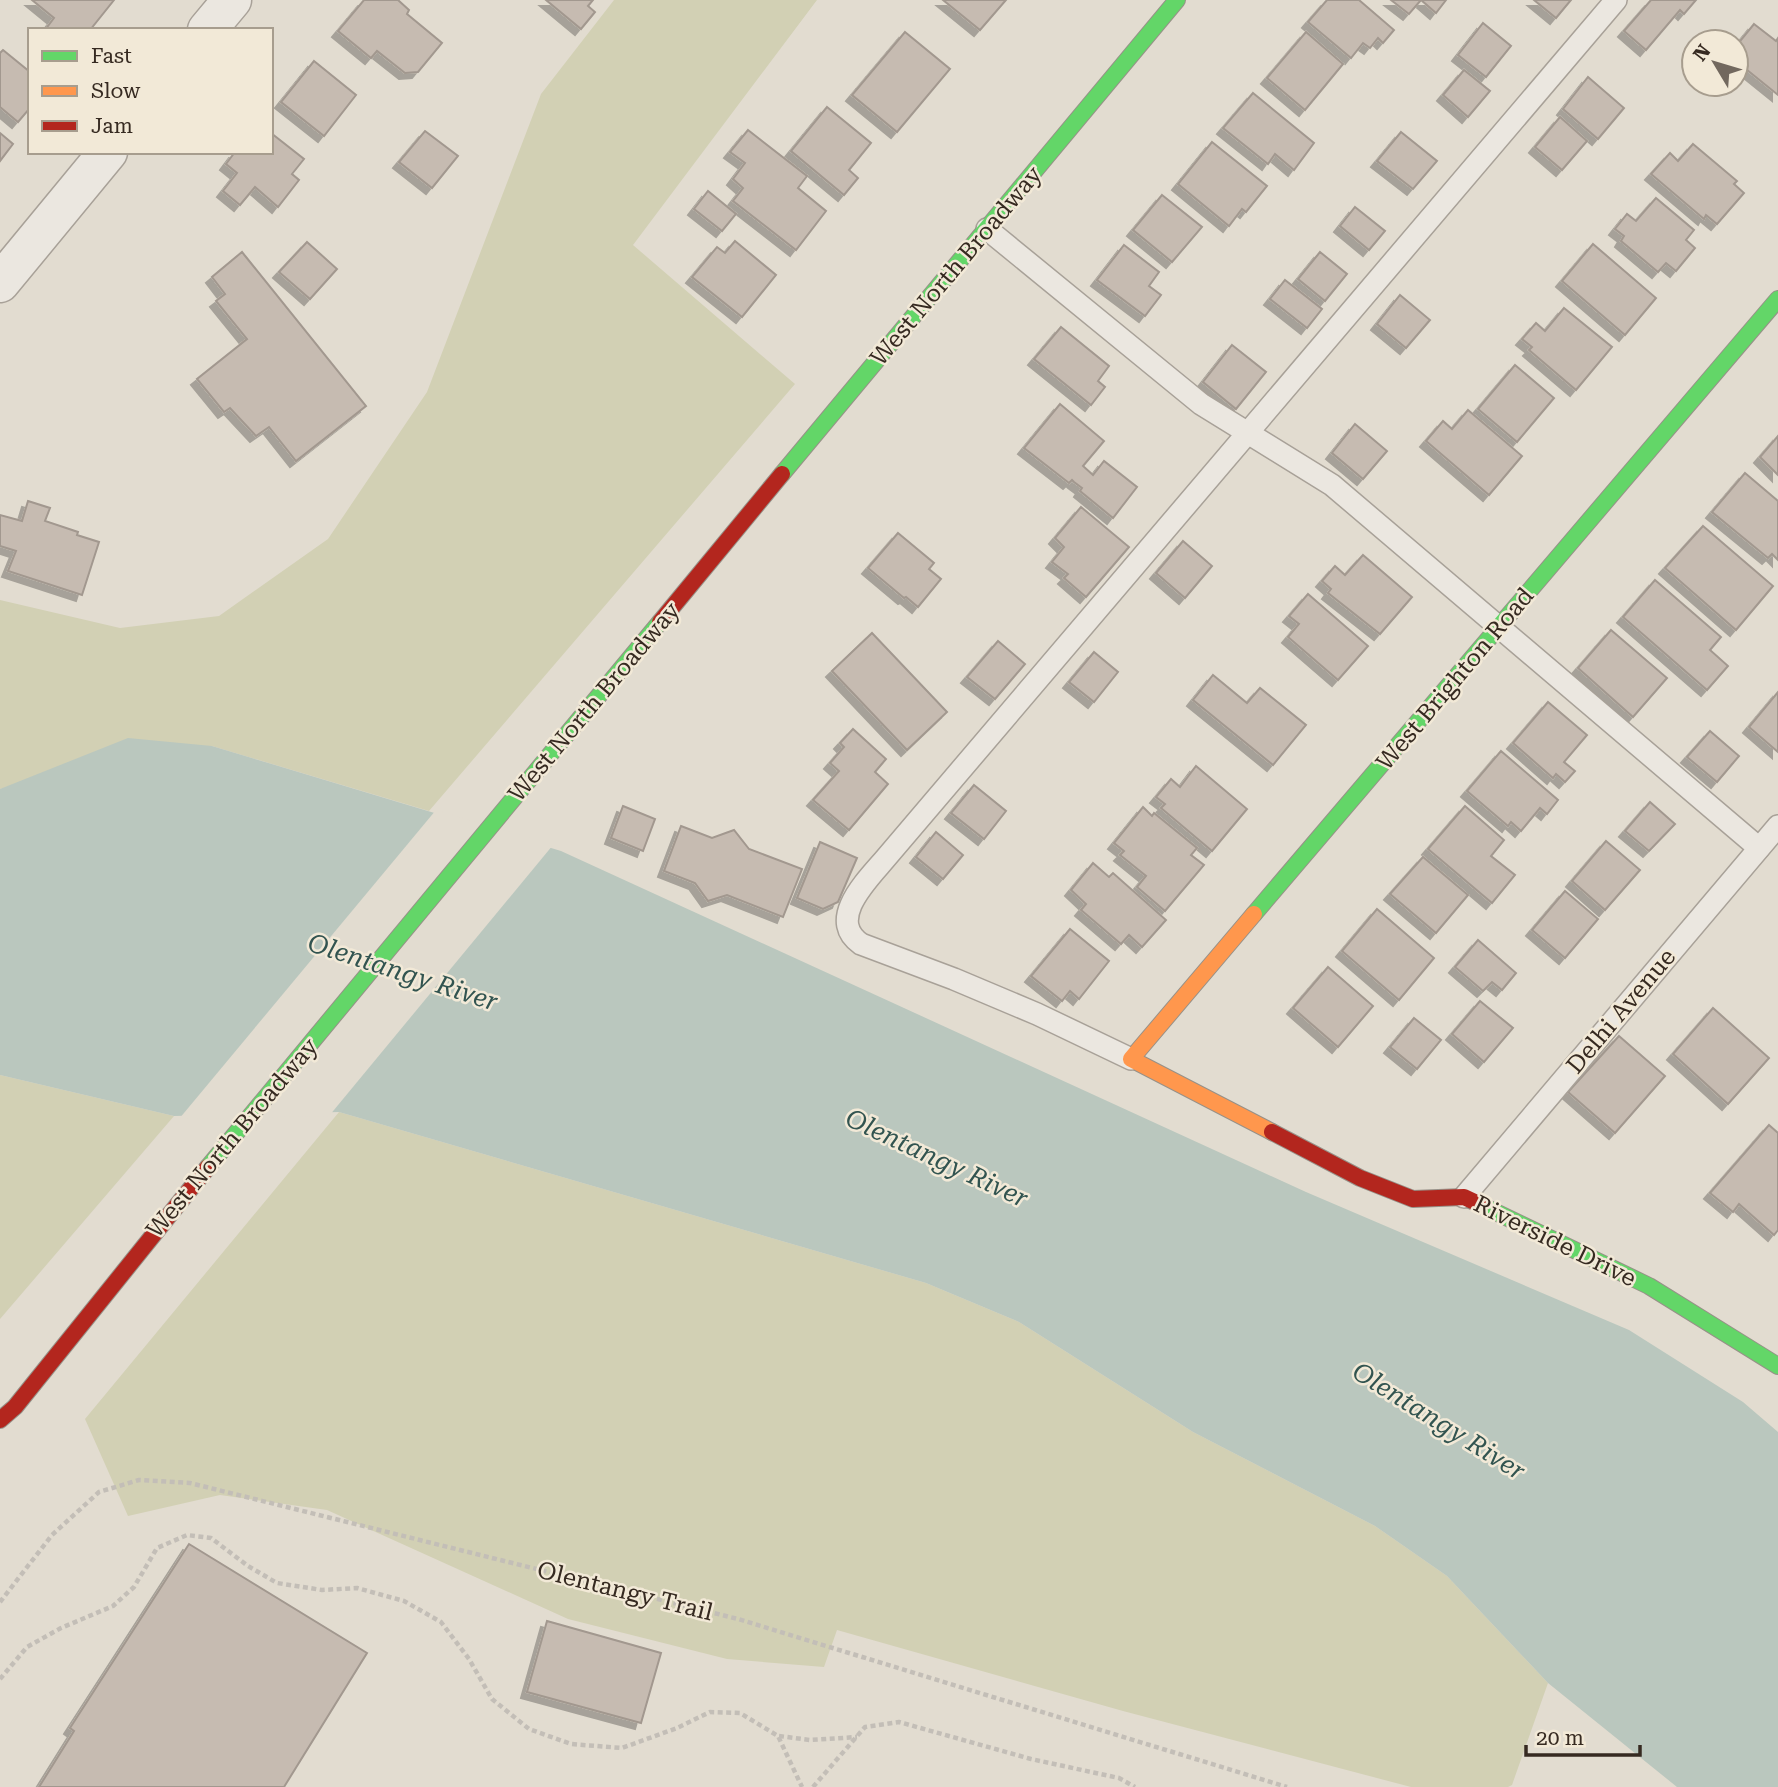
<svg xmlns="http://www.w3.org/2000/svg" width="1778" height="1787" font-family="'Roboto Serif',serif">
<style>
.green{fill:#d2d0b4}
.water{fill:#bac7be}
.pier{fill:#e2dcd0}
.building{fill:#c6bbb1;stroke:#a2988f;stroke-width:2;filter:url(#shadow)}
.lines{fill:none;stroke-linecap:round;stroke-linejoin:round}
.lane-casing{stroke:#a8a198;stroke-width:24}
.street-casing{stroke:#a8a198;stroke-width:41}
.fast-casing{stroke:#979188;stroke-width:18}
.slow-casing{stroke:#979188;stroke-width:18}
.jam-casing{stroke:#979188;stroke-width:18}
.path{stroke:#c3beb7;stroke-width:4.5;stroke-dasharray:5 3.5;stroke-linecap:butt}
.lane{stroke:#ebe7e0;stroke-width:21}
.street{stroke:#ebe7e0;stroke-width:38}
.fast{stroke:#63d668;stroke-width:16}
.slow{stroke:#ff974d;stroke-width:16}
.jam{stroke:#b3261e;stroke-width:16}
.labels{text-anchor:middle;stroke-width:5;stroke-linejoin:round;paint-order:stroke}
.street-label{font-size:24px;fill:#362a21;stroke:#f2e9d7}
.water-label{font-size:26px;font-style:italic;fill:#325450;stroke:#f2e9d7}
</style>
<defs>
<filter id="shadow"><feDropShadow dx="-6" dy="6" stdDeviation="0" flood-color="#0004"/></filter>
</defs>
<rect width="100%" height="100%" fill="#e2dcd0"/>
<g class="green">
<polygon points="614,0 817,0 633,245 795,384 429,811 212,746 0,789 0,600 120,628 219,616 328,539 427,392 541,94"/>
<polygon points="0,1075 174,1116 0,1319"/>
<polygon points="339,1112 926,1283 1019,1322 1193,1432 1375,1526 1447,1576 1548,1683 1512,1785 1508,1787 1411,1787 1123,1711 837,1630 824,1667 727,1659 568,1619 327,1510 220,1495 128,1516 85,1419"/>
</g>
<polygon class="water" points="128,738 212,746 561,851 1306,1192 1629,1330 1743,1402 1778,1432 1778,1787 1677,1787 1548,1683 1447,1576 1375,1526 1193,1432 1019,1322 926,1283 339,1112 174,1116 0,1075 0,789"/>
<polygon class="pier" points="436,810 553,845 329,1116 179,1119"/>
<g class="building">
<polygon points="32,0 114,0 90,30 45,30 54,18"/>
<polygon points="364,0 398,0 409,10 407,14 442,43 418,72 405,73 377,51 371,58 338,31"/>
<polygon points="546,0 593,0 588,6 595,12 581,29"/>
<polygon points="943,0 1006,0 980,30"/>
<polygon points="1327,0 1359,0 1394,30 1383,43 1378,38 1370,48 1363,43 1351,58 1308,22"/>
<polygon points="1391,0 1446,0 1436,13 1421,0 1409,14"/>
<polygon points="1534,0 1571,0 1556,18"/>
<polygon points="1651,0 1696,0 1684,14 1680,10 1646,50 1624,31"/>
<polygon points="1483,23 1511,46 1486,77 1458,55"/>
<polygon points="1754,24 1776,41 1778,38 1778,95 1736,61 1736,46"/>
<polygon points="905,32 950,69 897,132 852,95"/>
<polygon points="1306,32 1343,64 1305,110 1267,78"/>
<polygon points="3,50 30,72 30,108 18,122 0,107 0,53"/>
<polygon points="314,61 356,95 324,136 281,102"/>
<polygon points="1464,70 1490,91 1468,117 1443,95"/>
<polygon points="1588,77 1624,108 1598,139 1563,109"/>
<polygon points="1253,93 1314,143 1294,170 1275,154 1268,164 1223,128"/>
<polygon points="827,107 871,143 849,170 858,178 844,195 791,151"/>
<polygon points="1560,117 1587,141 1562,170 1535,147"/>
<polygon points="748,130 807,176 798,188 826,211 796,250 733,201 743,188 733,179 745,163 730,152"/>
<polygon points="425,131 458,156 432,188 399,162"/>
<polygon points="1401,132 1437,161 1413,189 1377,161"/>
<polygon points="0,133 13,144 0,161"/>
<polygon points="271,133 304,159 292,174 299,180 278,207 255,187 240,205 223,191 237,173 226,164 235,152 271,152"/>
<polygon points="1212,142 1267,186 1246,212 1242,209 1229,226 1178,184"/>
<polygon points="1693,144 1737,181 1734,184 1744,193 1717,224 1706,215 1704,219 1651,174 1670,153 1678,161"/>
<polygon points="708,191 736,214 722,231 694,209"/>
<polygon points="1162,195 1202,227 1172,262 1133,230"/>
<polygon points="1656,198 1694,230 1686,240 1695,248 1676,271 1666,263 1658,272 1621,241 1624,236 1615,229 1627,214 1636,221"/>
<polygon points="1355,207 1385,231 1369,250 1340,226"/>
<polygon points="735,241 776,275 742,317 692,277 717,247 725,253"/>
<polygon points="307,242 337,269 310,299 279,272"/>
<polygon points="1593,244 1656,298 1625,335 1562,281"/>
<polygon points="1124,245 1159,272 1149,286 1161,295 1145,316 1097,280"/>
<polygon points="242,252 366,406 296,461 269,427 256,436 230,408 224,412 197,379 247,339 216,301 225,294 212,277"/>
<polygon points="1320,252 1347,274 1325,301 1298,279"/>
<polygon points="1285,280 1322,309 1307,328 1270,299"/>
<polygon points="1400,295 1430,320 1406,348 1377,324"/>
<polygon points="1564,308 1612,347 1576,390 1529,350 1532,347 1522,339 1536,323 1545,331"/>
<polygon points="1061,327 1109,366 1098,381 1105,387 1091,405 1034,359"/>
<polygon points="1232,345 1266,372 1236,409 1203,382"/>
<polygon points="1515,365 1554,398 1517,442 1478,409"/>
<polygon points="1060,404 1104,441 1083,466 1093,475 1104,461 1137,487 1113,518 1080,491 1082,488 1074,482 1072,480 1069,483 1024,448"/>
<polygon points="1468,410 1522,456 1489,495 1426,441 1443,421 1452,429"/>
<polygon points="1355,424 1387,451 1363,479 1332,453"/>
<polygon points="1778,436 1778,475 1760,457"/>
<polygon points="1745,473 1778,501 1778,560 1772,554 1768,558 1712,512"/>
<polygon points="28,501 50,508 45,521 78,532 77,535 99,542 82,595 8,571 16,551 0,546 0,515 22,521"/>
<polygon points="1081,507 1129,547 1086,597 1064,578 1068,574 1052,562 1064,547 1055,538"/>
<polygon points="1703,526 1773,586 1736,630 1665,568"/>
<polygon points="898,533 934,563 929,569 941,579 918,607 906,597 904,598 868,568"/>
<polygon points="1183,541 1212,566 1185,598 1156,573"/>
<polygon points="1363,555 1412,597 1380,634 1328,593 1331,589 1322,581 1335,566 1345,575"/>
<polygon points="1655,580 1721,637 1710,650 1728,666 1707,690 1623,617"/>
<polygon points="1308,594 1368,646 1338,680 1288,637 1299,624 1289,616"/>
<polygon points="1611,630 1667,678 1633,717 1578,668"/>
<polygon points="872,633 947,712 907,750 832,671"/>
<polygon points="998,641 1025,664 995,699 967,677"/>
<polygon points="1094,652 1118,672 1094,702 1069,682"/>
<polygon points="1213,675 1247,703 1260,688 1306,725 1273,765 1193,700"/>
<polygon points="1778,692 1778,752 1749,727"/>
<polygon points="1548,702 1587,735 1564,762 1575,771 1565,782 1556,774 1553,778 1513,743"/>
<polygon points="853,729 886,759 875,772 888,784 849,830 813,800 839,771 830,763 844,747 840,743"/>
<polygon points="1710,731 1739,756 1717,782 1687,757"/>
<polygon points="1501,751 1558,800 1547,814 1540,808 1521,831 1511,822 1508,826 1467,791"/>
<polygon points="1196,766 1247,809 1212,851 1161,808 1165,804 1156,797 1171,779 1180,787"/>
<polygon points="974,785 1006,811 984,839 951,813"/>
<polygon points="1650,802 1675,824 1649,851 1625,831"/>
<polygon points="623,806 655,819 643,851 611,838"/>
<polygon points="1465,806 1504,840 1491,856 1515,875 1492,903 1428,849"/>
<polygon points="1143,807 1152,816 1154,813 1197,848 1191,855 1204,865 1165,911 1137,887 1146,876 1120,855 1124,851 1114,843"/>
<polygon points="681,826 712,838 734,830 749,849 802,869 783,917 727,895 708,901 695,883 664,871"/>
<polygon points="936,832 963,855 943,879 916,857"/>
<polygon points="1606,841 1640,870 1605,910 1572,881"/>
<polygon points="820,842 857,858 838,902 823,909 797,898"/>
<polygon points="1423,857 1468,895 1436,933 1390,894"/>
<polygon points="1093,863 1109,877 1113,873 1166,920 1142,947 1129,935 1121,944 1081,910 1086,904 1071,890"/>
<polygon points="1565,891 1598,919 1565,958 1532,930"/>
<polygon points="1377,909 1434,958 1399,1000 1342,951"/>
<polygon points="1070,929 1109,961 1079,999 1070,991 1062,1001 1031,976"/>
<polygon points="1478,940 1516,973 1502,990 1492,982 1483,991 1455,967"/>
<polygon points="1328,967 1373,1006 1338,1047 1293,1008"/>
<polygon points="1480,1001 1513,1028 1484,1062 1452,1034"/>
<polygon points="1713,1008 1769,1058 1728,1104 1673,1054"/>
<polygon points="1414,1018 1441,1040 1417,1069 1390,1047"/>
<polygon points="1619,1036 1665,1076 1615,1133 1568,1092"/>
<polygon points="1769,1125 1778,1133 1778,1230 1774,1235 1739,1204 1733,1212 1710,1193"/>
<polygon points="189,1544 367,1653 284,1787 39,1787 74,1731 70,1728"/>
<polygon points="547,1621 661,1653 641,1723 527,1692"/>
</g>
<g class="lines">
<defs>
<g id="lane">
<polyline points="987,229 1201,404 1332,485 1759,848"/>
<path d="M1131,1059L1037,1014L954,979L861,944C826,920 867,880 885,859L1616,0"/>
<polyline points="1464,1197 1778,826"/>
</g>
<g id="street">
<polyline points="207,30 232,0"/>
<polyline points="0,283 108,152"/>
</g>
<g id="fast">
<polyline points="782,474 1177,0"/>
<polyline points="1254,914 1778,299"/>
<polyline points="208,1167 660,622"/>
<polyline points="1481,1205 1649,1286 1778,1366"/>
</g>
<polyline id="slow" points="1254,914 1131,1059 1272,1132"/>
<g id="jam">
<polyline points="660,622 782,474"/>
<polyline points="1272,1132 1360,1178 1413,1199 1464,1197 1481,1205"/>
<polyline points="0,1420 15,1407 208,1167"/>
</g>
</defs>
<use href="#lane" class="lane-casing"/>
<use href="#street" class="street-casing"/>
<use href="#fast" class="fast-casing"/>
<use href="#slow" class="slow-casing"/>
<use href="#jam" class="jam-casing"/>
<g class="path">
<polyline points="0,1602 52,1535 99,1492 139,1480 190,1483 738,1619 1287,1787"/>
<polyline points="0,1679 27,1647 61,1628 113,1606 134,1587 157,1548 187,1535 211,1538 248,1566 277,1583 322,1590 357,1588 404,1601 441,1622 469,1659 492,1699 529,1729 571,1744 622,1748 677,1728 710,1712 740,1713 778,1736 802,1787"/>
<polyline points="779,1736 810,1740 857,1737"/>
<polyline points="813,1787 865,1727 899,1722 1031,1759 1119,1778 1135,1787"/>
</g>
<use href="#lane" class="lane"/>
<use href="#street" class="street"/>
<use href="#fast" class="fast"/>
<use href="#slow" class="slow"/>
<use href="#jam" class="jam"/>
</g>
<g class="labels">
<g class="street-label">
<text transform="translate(956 266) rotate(-50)" y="8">West North Broadway</text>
<text transform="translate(1455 679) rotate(-50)" y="8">West Brighton Road</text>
<text transform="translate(594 702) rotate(-50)" y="8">West North Broadway</text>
<text transform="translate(1621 1011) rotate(-50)" y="8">Delhi Avenue</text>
<text transform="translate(232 1138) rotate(-50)" y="8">West North Broadway</text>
<text transform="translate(1555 1241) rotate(26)" y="8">Riverside Drive</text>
<text transform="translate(625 1591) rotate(14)" y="8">Olentangy Trail</text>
</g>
<g class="water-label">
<text transform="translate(403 972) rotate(18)" y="9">Olentangy River</text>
<text transform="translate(937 1158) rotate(25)" y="9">Olentangy River</text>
<text transform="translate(1439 1421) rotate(32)" y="9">Olentangy River</text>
</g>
</g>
<rect x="28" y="28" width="245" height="126" fill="#f2e9d7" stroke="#a79d8e" stroke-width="2"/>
<rect x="42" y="51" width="35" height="10" fill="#63d668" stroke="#a79d8e" stroke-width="2"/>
<text x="91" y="63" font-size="21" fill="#362a21">Fast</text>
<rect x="42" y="86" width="35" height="10" fill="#ff974d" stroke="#a79d8e" stroke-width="2"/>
<text x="91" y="98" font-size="21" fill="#362a21">Slow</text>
<rect x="42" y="121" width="35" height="10" fill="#b3261e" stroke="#a79d8e" stroke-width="2"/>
<text x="91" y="133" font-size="21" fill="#362a21">Jam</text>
<g transform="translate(1715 63) rotate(308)"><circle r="33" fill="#f2e9d7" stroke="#a79d8e" stroke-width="2"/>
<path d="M0-5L12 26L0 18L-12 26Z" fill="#72685e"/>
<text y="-10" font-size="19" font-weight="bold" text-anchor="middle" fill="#362a21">N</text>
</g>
<path d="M1526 1745v10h114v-10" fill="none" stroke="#362a21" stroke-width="3.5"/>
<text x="1536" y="1745" font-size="21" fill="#362a21" stroke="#f2e9d7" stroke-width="5" paint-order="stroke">20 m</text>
</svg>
